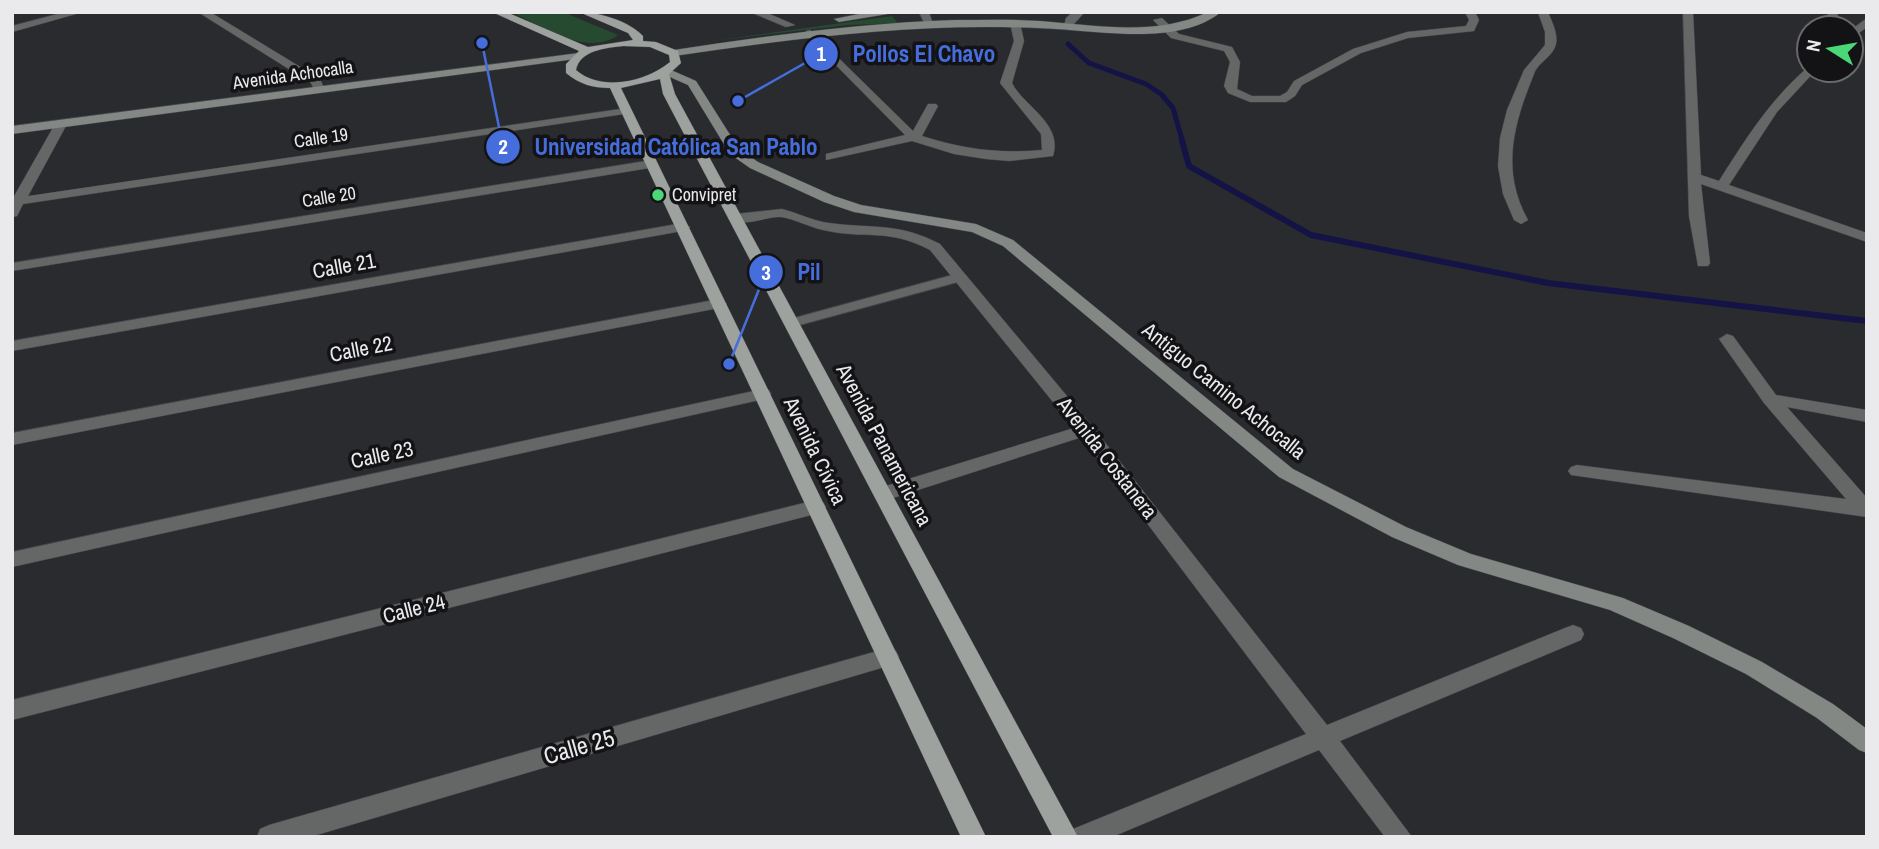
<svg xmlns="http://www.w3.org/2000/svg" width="1879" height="849" font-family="'Archivo Narrow',sans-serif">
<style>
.green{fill:#254a2f}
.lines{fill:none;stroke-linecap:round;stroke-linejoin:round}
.stream-far1{stroke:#141345;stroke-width:5}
.stream{stroke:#141345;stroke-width:6}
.lane-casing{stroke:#45464a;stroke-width:2}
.street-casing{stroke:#45464a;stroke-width:1}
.secondary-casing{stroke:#45464a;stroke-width:1}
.primary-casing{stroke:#45464a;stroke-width:1}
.lane{fill:#646765;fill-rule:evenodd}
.street{fill:#646765;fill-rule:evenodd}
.secondary{fill:#848885;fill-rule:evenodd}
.primary{fill:#9da29e;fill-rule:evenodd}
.poi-dot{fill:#49d778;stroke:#131315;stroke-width:2.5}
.labels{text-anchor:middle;stroke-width:7;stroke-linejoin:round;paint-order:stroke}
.far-street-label{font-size:18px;fill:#eaeaed;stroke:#131315}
.far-poi-label{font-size:18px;fill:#eaeaed;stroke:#131315;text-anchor:start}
.street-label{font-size:21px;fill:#eaeaed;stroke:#131315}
.near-street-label{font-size:24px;fill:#eaeaed;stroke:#131315}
.leader{fill:none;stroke:#466ddc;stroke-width:2.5}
.callout-dot{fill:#466ddc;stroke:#131315;stroke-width:2.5}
.mark-label{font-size:21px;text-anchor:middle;font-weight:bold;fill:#fff}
.callout-label{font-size:23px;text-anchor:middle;font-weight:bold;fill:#466ddc;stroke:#131315;stroke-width:7;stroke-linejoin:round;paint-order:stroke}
</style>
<rect width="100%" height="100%" fill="#2a2b2f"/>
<g class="green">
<path d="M511,12H563L618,35C587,58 541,25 511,12Z"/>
<polygon points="892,16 898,23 848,25 711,41"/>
</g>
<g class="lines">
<polyline class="stream-far1" points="1068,44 1089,63 1146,84 1161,94 1173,108 1183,143"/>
<polyline class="stream" points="1182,141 1189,166 1311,235 1548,283 1867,321"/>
<defs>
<polygon id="lane" points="960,273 967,277 965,280 792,327 785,323 787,320"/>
<g id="street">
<polygon points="65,12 83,12 12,32 12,26"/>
<polygon points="198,12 210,12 320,79 325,90 315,92 311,83"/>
<polygon points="750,12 765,12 795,25 786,27"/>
<polygon points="919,12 929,12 934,27 926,27"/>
<polygon points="1073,12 1085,12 1072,26 1064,26 1066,18"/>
<polygon points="1465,12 1475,12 1479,20 1474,31 1408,38 1361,53 1302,85 1295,96 1286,102 1250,102 1228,93 1224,86 1230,62 1224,51 1171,38 1153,20 1162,18 1179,34 1232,47 1240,62 1237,89 1252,96 1280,96 1287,92 1294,81 1353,49 1407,32 1466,26 1469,20"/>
<path d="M1538,12H1548C1552,22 1558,33 1556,44C1553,57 1538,62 1534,74C1514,123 1500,170 1528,220L1521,224L1514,220L1503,194L1498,166L1500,138L1507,110L1524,70L1545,45V32Z"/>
<path d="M1683,12H1693L1701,175L1719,181C1745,140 1770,100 1807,68L1816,70L1777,112L1729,185L1867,233V242L1701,184L1710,263L1708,266H1698L1689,216Z"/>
<polygon points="1827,12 1837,12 1841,28 1831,28"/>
<polygon points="1867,18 1867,27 1851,39 1851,30"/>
<path d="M1015,20L1020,23L1024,41L1012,83C1024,107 1063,123 1053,156L1009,161L986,159L954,154L912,141L826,160V154L905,135L806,35V31L810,30L913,131L928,104H936L938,106L922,136C963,149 999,154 1042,150L1041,134L1000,83L1014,41L1010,23Z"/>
<polygon points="627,108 631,109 631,113 23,204 17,216 12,217 12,200 55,124 61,120 67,124 28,196"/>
<polygon points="652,160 658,164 656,167 12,271 12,263"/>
<path d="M782,209C798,213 813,221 829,223C873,229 898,222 940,244L1092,426L1327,725L1565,628L1573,625L1581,628L1584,634L1581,640L1340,741L1412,837H1385L1319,750L1112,837H1070L1073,829L1306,734L1082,437L890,499H876L874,494L876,489L1074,428L930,250C886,227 865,240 823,230C809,227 795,219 781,217C766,216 741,229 728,218L735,214Z"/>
<polygon points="683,223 690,227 688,230 12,351 12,341"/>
<polygon points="719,299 727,304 724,307 12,445 12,433"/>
<polygon points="1727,334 1733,336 1776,395 1867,410 1867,422 1787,407 1867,498 1867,517 1571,475 1568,471 1571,467 1577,465 1846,499 1764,403 1719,339"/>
<polygon points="763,389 769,390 771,394 769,398 12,567 12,552"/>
<polygon points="816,500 823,502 826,507 823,512 12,720 12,700"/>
<polygon points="888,648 896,651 899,657 896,663 888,666 310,837 257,837 260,829 269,825"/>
</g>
<g id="secondary">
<polygon points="869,12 900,12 839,22 834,19"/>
<path d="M1208,12H1221C1185,41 1124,34 1081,31C944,19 810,36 674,56L669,53L674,50C767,36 860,23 955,20C983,20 1011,19 1040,21C1095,25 1156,37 1208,12Z"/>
<polygon points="579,53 583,54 583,58 12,134 12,126"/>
<polygon points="663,70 671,70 696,81 739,149 758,162 834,196 861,205 976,224 1013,240 1293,469 1406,527 1471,554 1623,598 1689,626 1762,662 1833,704 1867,729 1867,753 1859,750 1817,718 1746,674 1673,638 1610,610 1458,565 1392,537 1279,477 1003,246 972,232 854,212 824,202 750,168 730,154 688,85 663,74"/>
</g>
<path id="primary" d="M492,12H506L588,47L633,40L628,33L579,12C599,12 629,21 643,36V41L656,42L678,51L681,63L669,74L675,94L1078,837H1053L663,94L660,79L621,88L986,837H961L610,88C593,88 579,84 566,73V64L579,51ZM623,46L650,47L669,55L670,62C646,82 601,92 576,70C580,50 606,48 623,46Z"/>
</defs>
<use href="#lane" class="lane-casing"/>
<use href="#street" class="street-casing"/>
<use href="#secondary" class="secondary-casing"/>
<use href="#primary" class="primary-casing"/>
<use href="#lane" class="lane"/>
<use href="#street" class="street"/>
<use href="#secondary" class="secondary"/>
<use href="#primary" class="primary"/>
</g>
<circle class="poi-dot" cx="658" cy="195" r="7"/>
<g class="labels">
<g class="far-street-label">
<text transform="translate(293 75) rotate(-8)" y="6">Avenida Achocalla</text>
<text transform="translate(321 138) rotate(-8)" y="6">Calle 19</text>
<text transform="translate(329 197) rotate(-9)" y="6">Calle 20</text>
</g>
<g class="far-poi-label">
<text x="672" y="201">Convipret</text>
</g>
<g class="street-label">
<text transform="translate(344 266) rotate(-10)" y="7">Calle 21</text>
<text transform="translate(361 349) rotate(-11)" y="7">Calle 22</text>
<text transform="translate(1224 391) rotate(39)" y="7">Antiguo Camino Achocalla</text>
<text transform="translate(884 445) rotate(62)" y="7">Avenida Panamericana</text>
<text transform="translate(815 451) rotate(64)" y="7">Avenida Cívica</text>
<text transform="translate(382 455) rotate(-12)" y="7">Calle 23</text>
<text transform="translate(1107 458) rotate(52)" y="7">Avenida Costanera</text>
<text transform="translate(414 609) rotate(-14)" y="7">Calle 24</text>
</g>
<g class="near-street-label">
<text transform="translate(579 747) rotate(-16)" y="8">Calle 25</text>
</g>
</g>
<path class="leader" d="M738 101L821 54M482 43L503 147M729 364L766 272"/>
<g class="callout-dot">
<circle cx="738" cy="101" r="7"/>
<circle cx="482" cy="43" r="7"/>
<circle cx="729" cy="364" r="7"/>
<circle cx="821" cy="54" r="18"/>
<circle cx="503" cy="147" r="18"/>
<circle cx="766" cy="272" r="18"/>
</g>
<g class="mark-label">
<text x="821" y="61">1</text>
<text x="503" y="154">2</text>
<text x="766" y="280">3</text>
</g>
<g class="callout-label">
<text x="924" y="62">Pollos El Chavo</text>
<text x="676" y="155">Universidad Católica San Pablo</text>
<text x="809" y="280">Pil</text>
</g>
<rect width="1879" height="849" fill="none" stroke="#eaeaed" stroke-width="28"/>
<g transform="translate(1830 49) rotate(281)"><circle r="33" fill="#131315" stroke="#69696b" stroke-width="2"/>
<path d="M0-5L12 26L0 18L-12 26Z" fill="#49d778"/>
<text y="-10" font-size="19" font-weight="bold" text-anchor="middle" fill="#eaeaed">N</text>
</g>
</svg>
